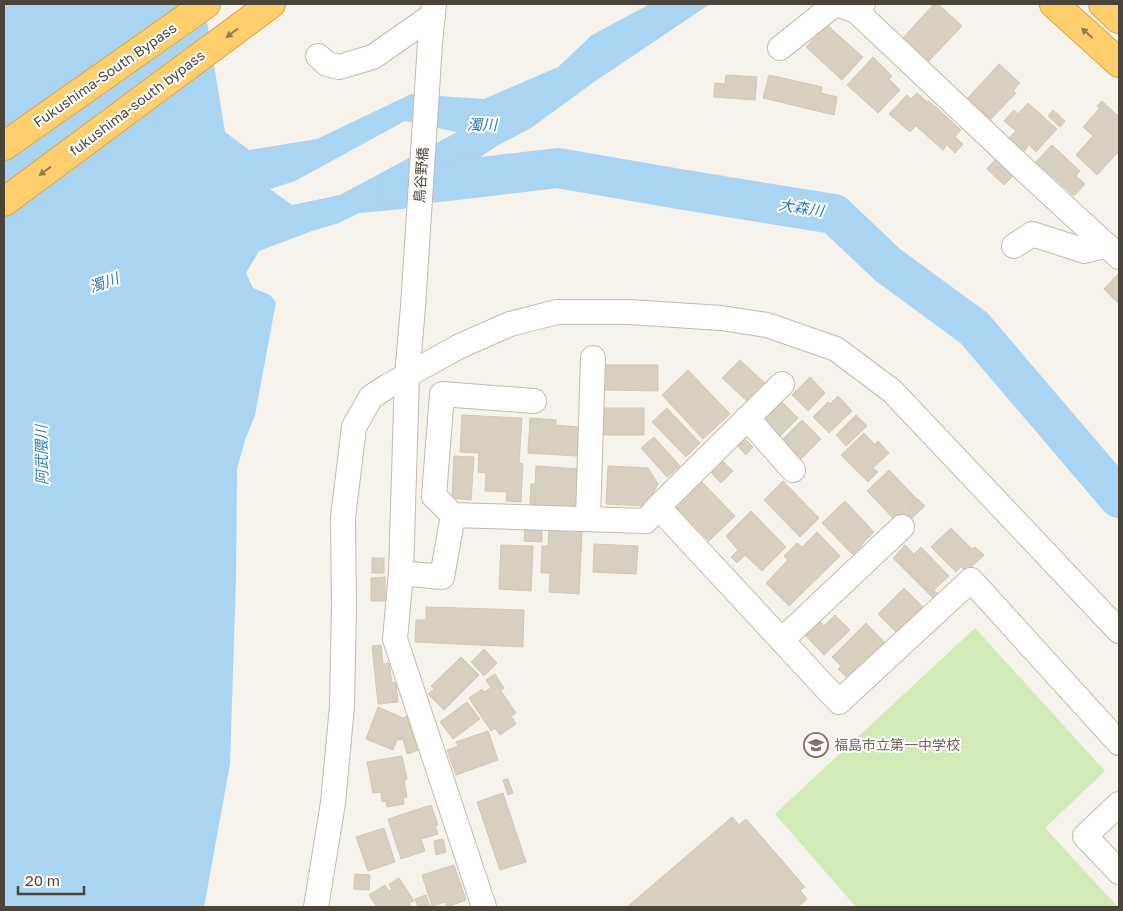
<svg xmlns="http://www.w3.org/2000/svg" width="1123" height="911" font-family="'Golos Text','Noto Sans JP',sans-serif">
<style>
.green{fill:#d2eab5}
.water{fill:#a9d4f2;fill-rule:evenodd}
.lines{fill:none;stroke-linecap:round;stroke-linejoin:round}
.river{stroke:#a9d4f2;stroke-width:40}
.building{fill:#d8cfc1;stroke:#d3c7b4}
.minor-casing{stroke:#c2bbae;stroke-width:26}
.highway-casing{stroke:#e0a43c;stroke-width:30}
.minor{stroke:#fff;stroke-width:24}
.highway{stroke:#ffcf6e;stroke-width:28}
.oneway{fill:#937c4e}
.labels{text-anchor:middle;stroke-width:4;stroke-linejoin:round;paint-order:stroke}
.street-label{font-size:14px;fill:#4b4439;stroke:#fff}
.education-label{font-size:14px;fill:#785e54;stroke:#fff;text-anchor:start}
.water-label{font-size:15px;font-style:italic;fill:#2e7ab2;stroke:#fff}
</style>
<rect width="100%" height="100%" fill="#f6f3ec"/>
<polygon class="green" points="975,628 1105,771 1045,828 1118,907 856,907 775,814"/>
<path class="water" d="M4,4H204L225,132L249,150L317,139L411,94L484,99L558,67L592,35L650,4H710L594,82L531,128L495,147L404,209L359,213L339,223L312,231L259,251L246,273L253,288L270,295L276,302L255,415L245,440L237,469L236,578L230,764L204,907H4ZM405,121L457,132L340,195L292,205L270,189L295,181Z"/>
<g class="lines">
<polyline class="river" points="397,187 558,168 679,189 834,214 888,265 974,328 1119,498"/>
</g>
<g class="building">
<polygon points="934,4 938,4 962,26 927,63 901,40"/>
<polygon points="827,25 863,57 842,80 806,47"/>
<polygon points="873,57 892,76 889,79 900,90 878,113 847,85"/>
<polygon points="999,64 1020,83 1013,91 1016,93 990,120 967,99"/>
<polygon points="726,75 757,77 755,100 714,97 715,83 725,84"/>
<polygon points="769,75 822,87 821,93 837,97 834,115 763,98"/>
<polygon points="917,93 927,102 929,101 961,130 955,137 963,144 955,153 947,145 943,150 916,126 910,132 889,114 907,95 911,99"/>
<polygon points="1102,101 1119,117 1119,151 1097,175 1076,155 1093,136 1083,127 1100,108 1097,106"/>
<polygon points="1028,103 1057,129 1036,152 1029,145 1023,153 1008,139 1016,131 1004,121 1014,110 1018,114"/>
<polygon points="1053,110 1065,121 1060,127 1048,116"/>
<polygon points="1052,145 1080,171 1076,176 1085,184 1074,196 1036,162"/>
<polygon points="998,156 1016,173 1004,185 987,169"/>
<polygon points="1119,273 1119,304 1104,289"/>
<polygon points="740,360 767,385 749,403 722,378"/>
<polygon points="604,365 658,365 658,391 604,390"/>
<polygon points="688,370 730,414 703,439 662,395"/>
<polygon points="810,377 825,393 808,411 792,395"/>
<polygon points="838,396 852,411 829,433 813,417 828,402 830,404"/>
<polygon points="782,402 798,418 778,438 762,422"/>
<rect x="600" y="408" width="44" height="27"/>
<polygon points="667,408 700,443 686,457 652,422"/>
<polygon points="462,415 522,418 519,463 523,464 521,502 506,501 507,492 485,491 486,473 478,472 479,453 460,452"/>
<polygon points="856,415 867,426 846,446 836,435"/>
<polygon points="530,418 556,420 556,425 579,427 577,456 528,453"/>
<polygon points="802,420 821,439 798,462 779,443"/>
<polygon points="864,433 875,445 878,441 889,453 873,468 878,472 868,482 841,455"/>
<polygon points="654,437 680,466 667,477 641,448"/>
<polygon points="744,438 753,447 746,455 737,445"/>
<polygon points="454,456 474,457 471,500 452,498"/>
<polygon points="718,457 733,471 721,483 707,468"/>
<polygon points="536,466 578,469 576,507 530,505 531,484 535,484"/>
<polygon points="608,466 648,468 658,484 646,506 606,504"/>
<polygon points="889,470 917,499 895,520 867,491"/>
<polygon points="700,480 735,516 709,541 674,505"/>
<polygon points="783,481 819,518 800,537 764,500"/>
<polygon points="918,499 925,506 909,521 902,515"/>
<polygon points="845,501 874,532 861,545 863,548 855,557 822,523"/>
<polygon points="751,511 786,547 762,571 745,555 737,563 731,557 738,550 726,536"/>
<polygon points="525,527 542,528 542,542 524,541"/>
<polygon points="549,528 582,530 579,594 549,592 550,573 541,573 542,546 548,546"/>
<polygon points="951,528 972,549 975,547 984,555 966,572 961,567 956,572 931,547"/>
<polygon points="817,532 840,556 789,606 766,583 788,560 784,556 797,543 802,547"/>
<polygon points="594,544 638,546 636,574 593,572"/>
<polygon points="501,545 533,546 531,591 499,589"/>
<polygon points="905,545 914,554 921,547 949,576 934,590 939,595 934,599 893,558"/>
<rect x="372" y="558" width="12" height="15"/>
<polygon points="385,577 385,601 371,601 371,578"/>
<polygon points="904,588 925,609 899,635 878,614"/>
<polygon points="426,607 524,610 523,647 415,642 416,620 426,620"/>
<polygon points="835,615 850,630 824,655 803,633 817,619 824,626"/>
<polygon points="866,623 890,648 849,680 838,669 841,666 832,657"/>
<polygon points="381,645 383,664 389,663 392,683 396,682 398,702 378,704 372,646"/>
<polygon points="484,649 497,663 484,676 471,662"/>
<polygon points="461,657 479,675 444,710 428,694 434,689 431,686"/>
<polygon points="495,674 504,688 501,691 516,713 511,716 516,724 500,735 495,728 491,731 469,698 482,689 484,692 491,688 486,680"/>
<polygon points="467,702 480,719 453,739 440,722"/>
<polygon points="378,707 403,718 407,716 418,750 407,754 403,739 397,740 393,750 366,739"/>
<polygon points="488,731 498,760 456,775 447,750 458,746 456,742"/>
<polygon points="402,756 407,779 404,780 407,797 403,798 404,804 387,807 386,801 382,802 381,792 373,793 367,762"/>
<polygon points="508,779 513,793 508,795 503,780"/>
<polygon points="503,793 526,862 500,870 477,802"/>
<polygon points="431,805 438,825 435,826 438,834 421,839 425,851 401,859 388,819"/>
<polygon points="732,817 739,825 746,819 805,887 800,890 807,899 798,907 627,907"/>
<polygon points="384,828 395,862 368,871 356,837"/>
<polygon points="443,839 446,852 436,855 434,841"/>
<polygon points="454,865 466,900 447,907 445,902 432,906 422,875"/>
<polygon points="355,874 370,875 369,890 354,889"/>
<polygon points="399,878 414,901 409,903 411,907 377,907 369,895 385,885 389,891 392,889 389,884"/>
<polygon points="426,895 430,907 418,907 415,899"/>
</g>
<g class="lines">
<defs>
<g id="minor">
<polyline points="434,4 430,43 413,307 407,376 401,573 395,639 484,907"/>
<polyline points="863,4 855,10 1029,174 1119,257"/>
<polyline points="780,48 835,4 855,10"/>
<polyline points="318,56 327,64 339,67 373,57 433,15"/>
<polyline points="1014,246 1032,234 1085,251 1107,245"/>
<polyline points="747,418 793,470"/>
<polyline points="658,507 782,384"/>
<polyline points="453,515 434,496 442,394 534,401"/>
<polyline points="588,519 593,358"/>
<polyline points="401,573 442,577 453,515 646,521 658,507 839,702 971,580 1119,743"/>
<polyline points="782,640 902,527"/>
<polyline points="1119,804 1085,836 1119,872"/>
<polyline points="316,907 333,803 342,706 344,606 343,518 354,427 371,397 388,386 458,347 510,324 557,312 629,312 721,318 767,325 836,349 892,391 1119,631"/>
</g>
<g id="highway">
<polyline points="1054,4 1119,63"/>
<polyline points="1103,4 1119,19"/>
<polyline points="4,146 206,4"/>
<polyline points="4,202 271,4"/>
</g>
</defs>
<use href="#minor" class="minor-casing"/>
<use href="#highway" class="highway-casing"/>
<use href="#minor" class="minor"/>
<use href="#highway" class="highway"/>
</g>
<defs><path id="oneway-solid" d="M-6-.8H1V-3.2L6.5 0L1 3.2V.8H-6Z" transform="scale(1.25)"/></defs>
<g class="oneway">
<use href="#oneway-solid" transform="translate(232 33) rotate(143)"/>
<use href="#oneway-solid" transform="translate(1087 33) rotate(-138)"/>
<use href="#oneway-solid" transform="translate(45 171) rotate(143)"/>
</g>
<defs>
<symbol id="school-ring" viewBox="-11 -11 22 22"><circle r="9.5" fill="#fff" stroke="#8d6e63" stroke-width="1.5"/><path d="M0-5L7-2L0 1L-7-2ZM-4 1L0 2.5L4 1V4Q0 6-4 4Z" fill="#8d6e63"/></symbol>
</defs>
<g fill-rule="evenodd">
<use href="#school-ring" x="802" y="731" width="28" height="28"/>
</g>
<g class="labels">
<g class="street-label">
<text transform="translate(105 75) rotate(-35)" y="5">Fukushima-South Bypass</text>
<text transform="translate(137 103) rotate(-37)" y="5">fukushima-south bypass</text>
<text transform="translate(421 175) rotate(-86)" y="5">鳥谷野橋</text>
</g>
<g class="education-label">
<text x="834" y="750">福島市立第一中学校</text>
</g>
<g class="water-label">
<text x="482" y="130">濁川</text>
<text transform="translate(801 208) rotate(9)" y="5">大森川</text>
<text transform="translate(104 283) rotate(-20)" y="5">濁川</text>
<text transform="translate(42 455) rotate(-91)" y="5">阿武隈川</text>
</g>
</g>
<rect width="1123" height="911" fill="none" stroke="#4b4439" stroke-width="10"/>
<path d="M18 886v8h66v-8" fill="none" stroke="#4b4439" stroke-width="2.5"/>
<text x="25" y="886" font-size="15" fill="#4b4439" stroke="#ffffff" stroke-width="4" paint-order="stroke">20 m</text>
</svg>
